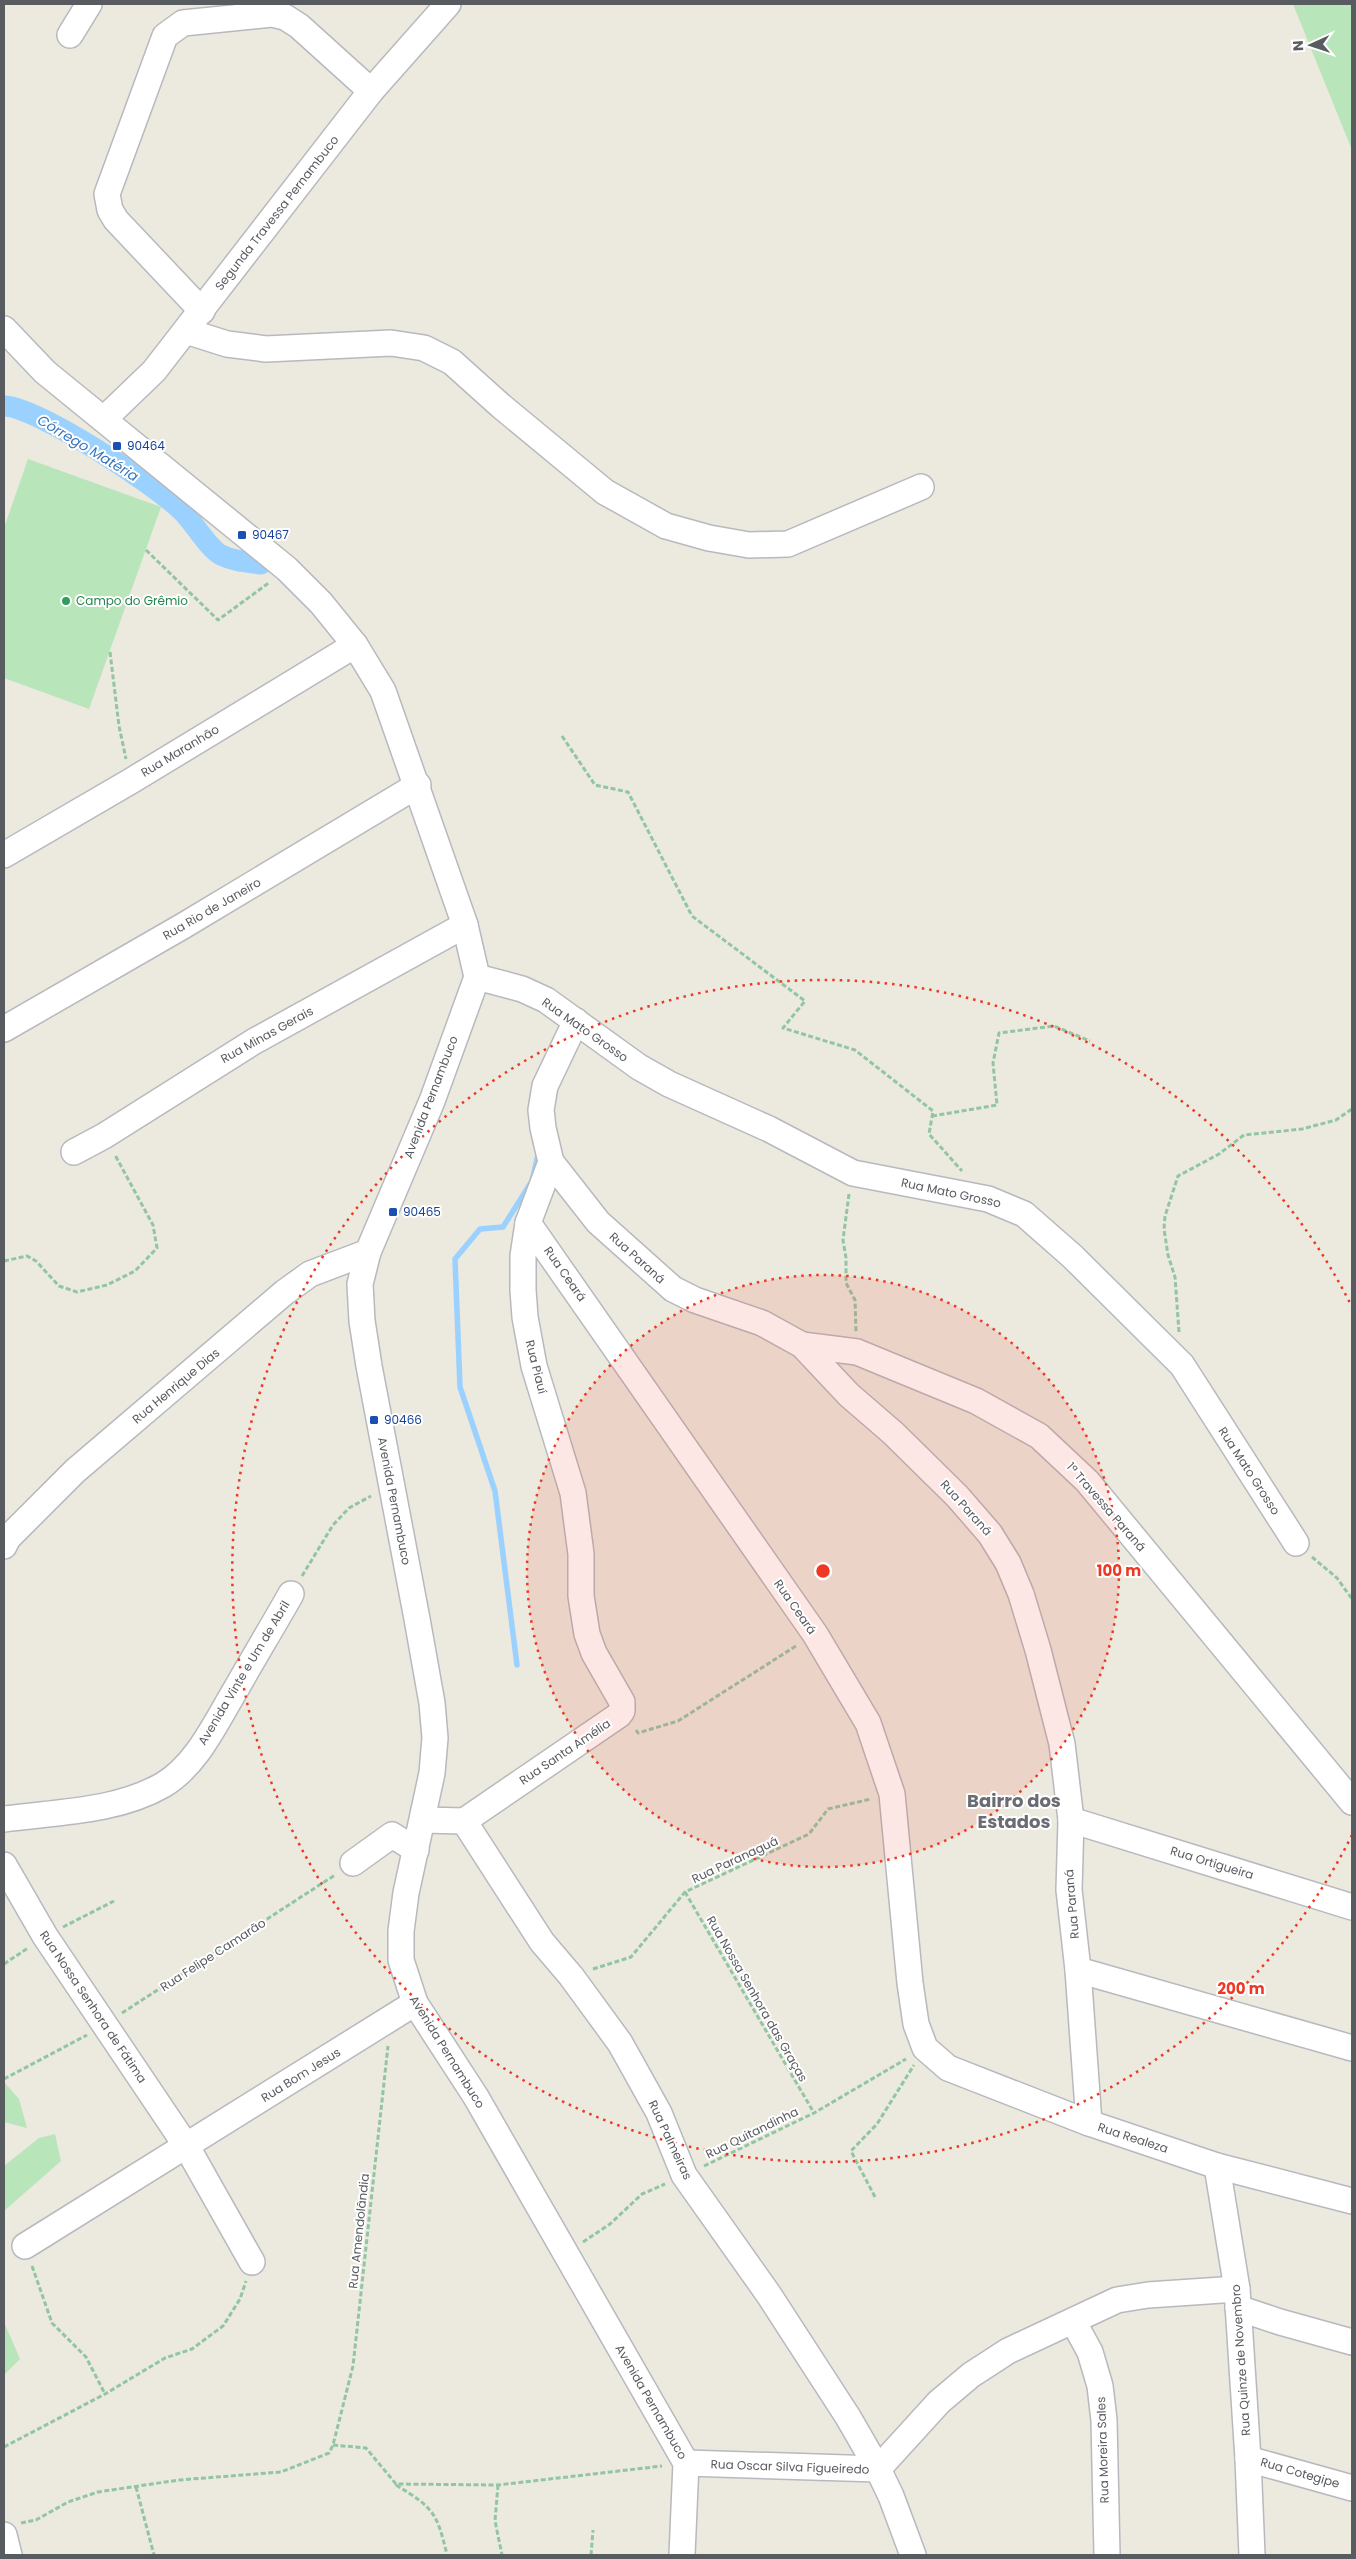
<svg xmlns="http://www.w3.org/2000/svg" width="1356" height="2559" font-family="Poppins,sans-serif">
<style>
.green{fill:#b9e5bb}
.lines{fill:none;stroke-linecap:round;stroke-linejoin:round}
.stream{stroke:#9bd1ff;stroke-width:5.5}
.canal{stroke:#9bd1ff;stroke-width:21}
.minor-casing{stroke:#b7b9be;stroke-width:28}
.path{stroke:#92c6a2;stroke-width:3;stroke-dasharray:5 2.5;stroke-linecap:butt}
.minor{stroke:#fff;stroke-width:25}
.ring{fill:none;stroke:#ee3823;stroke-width:2.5;stroke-dasharray:2.5 5}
.transit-dot{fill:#1a4fb4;stroke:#fff;stroke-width:2}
.leisure-dot{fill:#2e9e5b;stroke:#fff;stroke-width:2}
.labels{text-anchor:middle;stroke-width:4;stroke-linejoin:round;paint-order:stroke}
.street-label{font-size:12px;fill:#585b60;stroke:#fff}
.transit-label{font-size:12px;fill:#164399;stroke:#fff;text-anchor:start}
.leisure-label{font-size:12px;fill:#27864d;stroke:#fff;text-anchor:start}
.water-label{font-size:14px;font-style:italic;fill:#3976bc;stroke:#fff}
.district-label{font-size:18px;font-weight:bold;fill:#696d73;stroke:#fff}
.centre{fill:#ee3823;stroke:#fff;stroke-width:2.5}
.ring-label{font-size:15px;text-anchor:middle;font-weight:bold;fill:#ee3823;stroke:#fff;stroke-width:4;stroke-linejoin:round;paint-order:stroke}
</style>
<rect width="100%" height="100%" fill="#ece9de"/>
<g class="green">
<polygon points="1293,4 1352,4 1352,150"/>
<polygon points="28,459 161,507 89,709 4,678 4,528"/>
<polygon points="4,2082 19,2099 27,2128 4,2122"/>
<polygon points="55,2134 61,2161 4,2211 4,2166 39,2138"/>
<polygon points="4,2322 20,2359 4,2375"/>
</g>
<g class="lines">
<polyline class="stream" points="517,1665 495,1491 460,1387 455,1259 480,1229 503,1227 532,1181 539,1150"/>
<path class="canal" d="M4,406C38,407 156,485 183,512C194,523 208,548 221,555C233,561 247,562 261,564"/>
<defs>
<g id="minor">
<polyline points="70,35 89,4"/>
<polyline points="202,311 116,220 110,210 107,194 165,36 183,23 272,14 285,17 299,26 371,91"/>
<polyline points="4,329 45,372 287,569 321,603 355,645 383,691 465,925 477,977 432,1101 368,1252 360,1284 362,1321 369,1366 417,1619 432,1703 435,1738 432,1773 406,1893 401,1931 401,1960 415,2003 476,2097 686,2463 682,2555"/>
<polyline points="186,331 227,344 266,349 391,343 424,348 452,362 501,406 605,492 666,526 709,538 749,545 788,544 921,487"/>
<polyline points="104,419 154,371 371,91 448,4"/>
<polyline points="4,855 131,781 355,645"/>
<polyline points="477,977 522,989 546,1000 639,1067 669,1084 769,1129 853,1173 988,1199 1024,1214 1072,1256 1182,1365 1296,1543"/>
<polyline points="4,1029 183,926 418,785"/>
<polyline points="74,1152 104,1136 253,1042 465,925"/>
<polyline points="551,1162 598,1222 673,1289 695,1300 762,1323 802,1345 849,1395 893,1433 957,1496 990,1534 1008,1563 1021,1594 1038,1650 1062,1744 1071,1820 1069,1890 1078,1970 1089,2123"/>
<polyline points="528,1223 815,1634 868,1723 892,1794 910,1983 916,2024 925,2048 948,2068 1089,2123 1217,2166 1352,2201"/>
<polyline points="802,1345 857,1352 976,1401 1039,1436 1087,1481 1352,1802"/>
<polyline points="4,1546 8,1538 75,1471 285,1292 310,1274 368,1252"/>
<path d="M4,1819C56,1812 116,1812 163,1785C197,1765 216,1722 236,1689C254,1657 273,1626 291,1594"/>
<polyline points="423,1820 464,1821 542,1942 571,1976 620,2043 659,2113 684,2175 769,2295 848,2417 878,2469 891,2496 913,2555"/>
<polyline points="1071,1820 1352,1907"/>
<polyline points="464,1821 619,1715 622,1711 622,1702 594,1653 587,1634 581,1596 581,1554 573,1493 534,1366 525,1317 523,1290 523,1256 528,1223 551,1162 543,1128 541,1110 545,1086 576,1021"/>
<polyline points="353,1863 392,1835 416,1850"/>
<polyline points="4,1865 45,1936 187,2147 252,2262"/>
<polyline points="1078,1970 1352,2048"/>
<polyline points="1217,2166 1237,2289 1248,2459 1252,2555"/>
<polyline points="25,2246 415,2003"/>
<polyline points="1238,2308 1280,2322 1352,2342"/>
<polyline points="1073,2321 1090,2352 1100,2386 1104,2420 1107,2555"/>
<polyline points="1248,2459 1352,2488"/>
<polyline points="686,2463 878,2469 939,2402 971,2375 1008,2351 1117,2300 1148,2295 1237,2289"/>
<polyline points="4,2535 9,2555"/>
</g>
</defs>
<use href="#minor" class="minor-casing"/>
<g class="path">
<polyline points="146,550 218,620 270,582"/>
<polyline points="110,652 119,726 126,759"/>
<polyline points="562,736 595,785 628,792 692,916 805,1001 783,1028 855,1050 933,1111 929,1134 962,1171"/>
<polyline points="932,1116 997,1105 993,1063 999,1033 1054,1026 1090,1041"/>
<polyline points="849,1194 843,1240 846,1258 846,1283 855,1300 856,1332"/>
<polyline points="4,1261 27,1256 36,1261 59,1286 77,1292 107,1285 135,1271 157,1248 153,1225 115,1155"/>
<polyline points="1179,1332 1175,1277 1168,1255 1164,1229 1165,1216 1178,1176 1219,1154 1244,1135 1302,1129 1336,1120 1352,1109"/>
<polyline points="1312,1557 1337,1578 1352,1599"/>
<polyline points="302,1576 333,1525 349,1508 371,1496"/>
<polyline points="636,1730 638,1733 678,1721 796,1646"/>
<polyline points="685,1892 814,2113"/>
<polyline points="63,1927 114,1901"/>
<polyline points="4,1964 28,1948"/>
<polyline points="593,1969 631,1957 685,1892 809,1834 828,1809 871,1799"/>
<polyline points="122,2013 335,1875"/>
<polyline points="4,2079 87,2035"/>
<polyline points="704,2166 814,2113 906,2059"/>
<polyline points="875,2197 851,2151 877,2124 914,2065"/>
<polyline points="583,2242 610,2224 642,2194 665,2184"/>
<polyline points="32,2266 52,2323 86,2357 105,2394"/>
<polyline points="333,2445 366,2448 396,2484 498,2485 662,2466"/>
<polyline points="4,2447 105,2394 165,2358 192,2349 223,2326 240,2299 246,2281"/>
<path d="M396,2485C434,2508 437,2513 447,2555"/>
<polyline points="498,2485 495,2521 502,2555"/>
<polyline points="136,2487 154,2555"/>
<polyline points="21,2523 36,2520 68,2502 98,2492 179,2480 281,2472 329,2453 333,2445 353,2366 388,2046"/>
<polyline points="591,2555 593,2530"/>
</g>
<use href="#minor" class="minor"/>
</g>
<circle cx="823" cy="1571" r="296" fill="#ee3823" fill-opacity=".12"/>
<g class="ring">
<circle cx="823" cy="1571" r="296"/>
<path d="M1352 1835A591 591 0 1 1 1352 1307"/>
</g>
<g class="transit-dot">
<rect x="112" y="441" width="10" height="10" rx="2.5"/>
<rect x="237" y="530" width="10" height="10" rx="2.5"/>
<rect x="388" y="1207" width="10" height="10" rx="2.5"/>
<rect x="369" y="1415" width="10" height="10" rx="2.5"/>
</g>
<circle class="leisure-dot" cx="66" cy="601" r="5"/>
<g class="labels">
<g class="street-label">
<text transform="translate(277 213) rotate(-52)" y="4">Segunda Travessa Pernambuco</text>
<text transform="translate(180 751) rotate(-31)" y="4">Rua Maranhão</text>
<text transform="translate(212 909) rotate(-30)" y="4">Rua Rio de Janeiro</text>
<text transform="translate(585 1030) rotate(35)" y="4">Rua Mato Grosso</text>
<text transform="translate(267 1035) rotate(-29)" y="4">Rua Minas Gerais</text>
<text transform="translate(431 1097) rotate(-69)" y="4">Avenida Pernambuco</text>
<text transform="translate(951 1193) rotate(12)" y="4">Rua Mato Grosso</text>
<text transform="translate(637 1258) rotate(42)" y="4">Rua Paraná</text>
<text transform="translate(565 1274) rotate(55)" y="4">Rua Ceará</text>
<text transform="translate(536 1367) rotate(76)" y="4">Rua Piauí</text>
<text transform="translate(176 1386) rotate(-40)" y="4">Rua Henrique Dias</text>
<text transform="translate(1249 1471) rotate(57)" y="4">Rua Mato Grosso</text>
<text transform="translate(394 1501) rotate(79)" y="4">Avenida Pernambuco</text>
<text transform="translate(1106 1507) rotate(49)" y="4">1ª Travessa Paraná</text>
<text transform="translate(966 1508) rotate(48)" y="4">Rua Paraná</text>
<text transform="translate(795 1607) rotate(55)" y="4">Rua Ceará</text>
<text transform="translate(244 1673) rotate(-59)" y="4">Avenida Vinte e Um de Abril</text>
<text transform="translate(565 1752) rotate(-34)" y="4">Rua Santa Amélia</text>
<text transform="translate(735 1860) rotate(-25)" y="4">Rua Paranaguá</text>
<text transform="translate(1212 1863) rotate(17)" y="4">Rua Ortigueira</text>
<text transform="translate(1072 1904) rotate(-95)" y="4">Rua Paraná</text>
<text transform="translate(213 1955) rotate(-33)" y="4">Rua Felipe Camarão</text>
<text transform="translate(757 1999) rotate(60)" y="4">Rua Nossa Senhora das Graças</text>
<text transform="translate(93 2007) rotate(56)" y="4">Rua Nossa Senhora de Fátima</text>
<text transform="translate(447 2052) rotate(58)" y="4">Avenida Pernambuco</text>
<text transform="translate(301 2075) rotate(-32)" y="4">Rua Bom Jesus</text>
<text transform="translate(752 2133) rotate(-26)" y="4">Rua Quitandinha</text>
<text transform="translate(1133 2138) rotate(18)" y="4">Rua Realeza</text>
<text transform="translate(670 2140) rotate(65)" y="4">Rua Palmeiras</text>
<text transform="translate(359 2231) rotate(-84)" y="4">Rua Amendolândia</text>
<text transform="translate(1241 2360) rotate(-94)" y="4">Rua Quinze de Novembro</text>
<text transform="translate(651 2402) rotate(60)" y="4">Avenida Pernambuco</text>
<text transform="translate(1103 2450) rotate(-92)" y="4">Rua Moreira Sales</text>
<text transform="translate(790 2467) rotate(2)" y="4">Rua Oscar Silva Figueiredo</text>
<text transform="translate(1300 2473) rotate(16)" y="4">Rua Cotegipe</text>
</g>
<g class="transit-label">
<text x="127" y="450">90464</text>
<text x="252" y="539">90467</text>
<text x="403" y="1216">90465</text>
<text x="384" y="1424">90466</text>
</g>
<g class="leisure-label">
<text x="76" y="605">Campo do Grêmio</text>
</g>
<g class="water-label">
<text transform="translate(88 448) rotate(31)" y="5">Córrego Matéria</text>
</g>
<g class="district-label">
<text x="1014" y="1807">Bairro dos<tspan x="1014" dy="21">Estados</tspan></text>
</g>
</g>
<circle cx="823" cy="1571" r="8" class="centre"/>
<g class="ring-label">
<text x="1119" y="1576">100 m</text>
<text x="1241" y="1994">200 m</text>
</g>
<rect width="1356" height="2559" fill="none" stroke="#585b60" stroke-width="10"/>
<g transform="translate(1311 45) rotate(267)" stroke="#ffffff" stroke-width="4" paint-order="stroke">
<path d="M0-4L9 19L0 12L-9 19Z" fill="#585b60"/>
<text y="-8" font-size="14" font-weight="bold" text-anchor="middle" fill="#585b60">N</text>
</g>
</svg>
